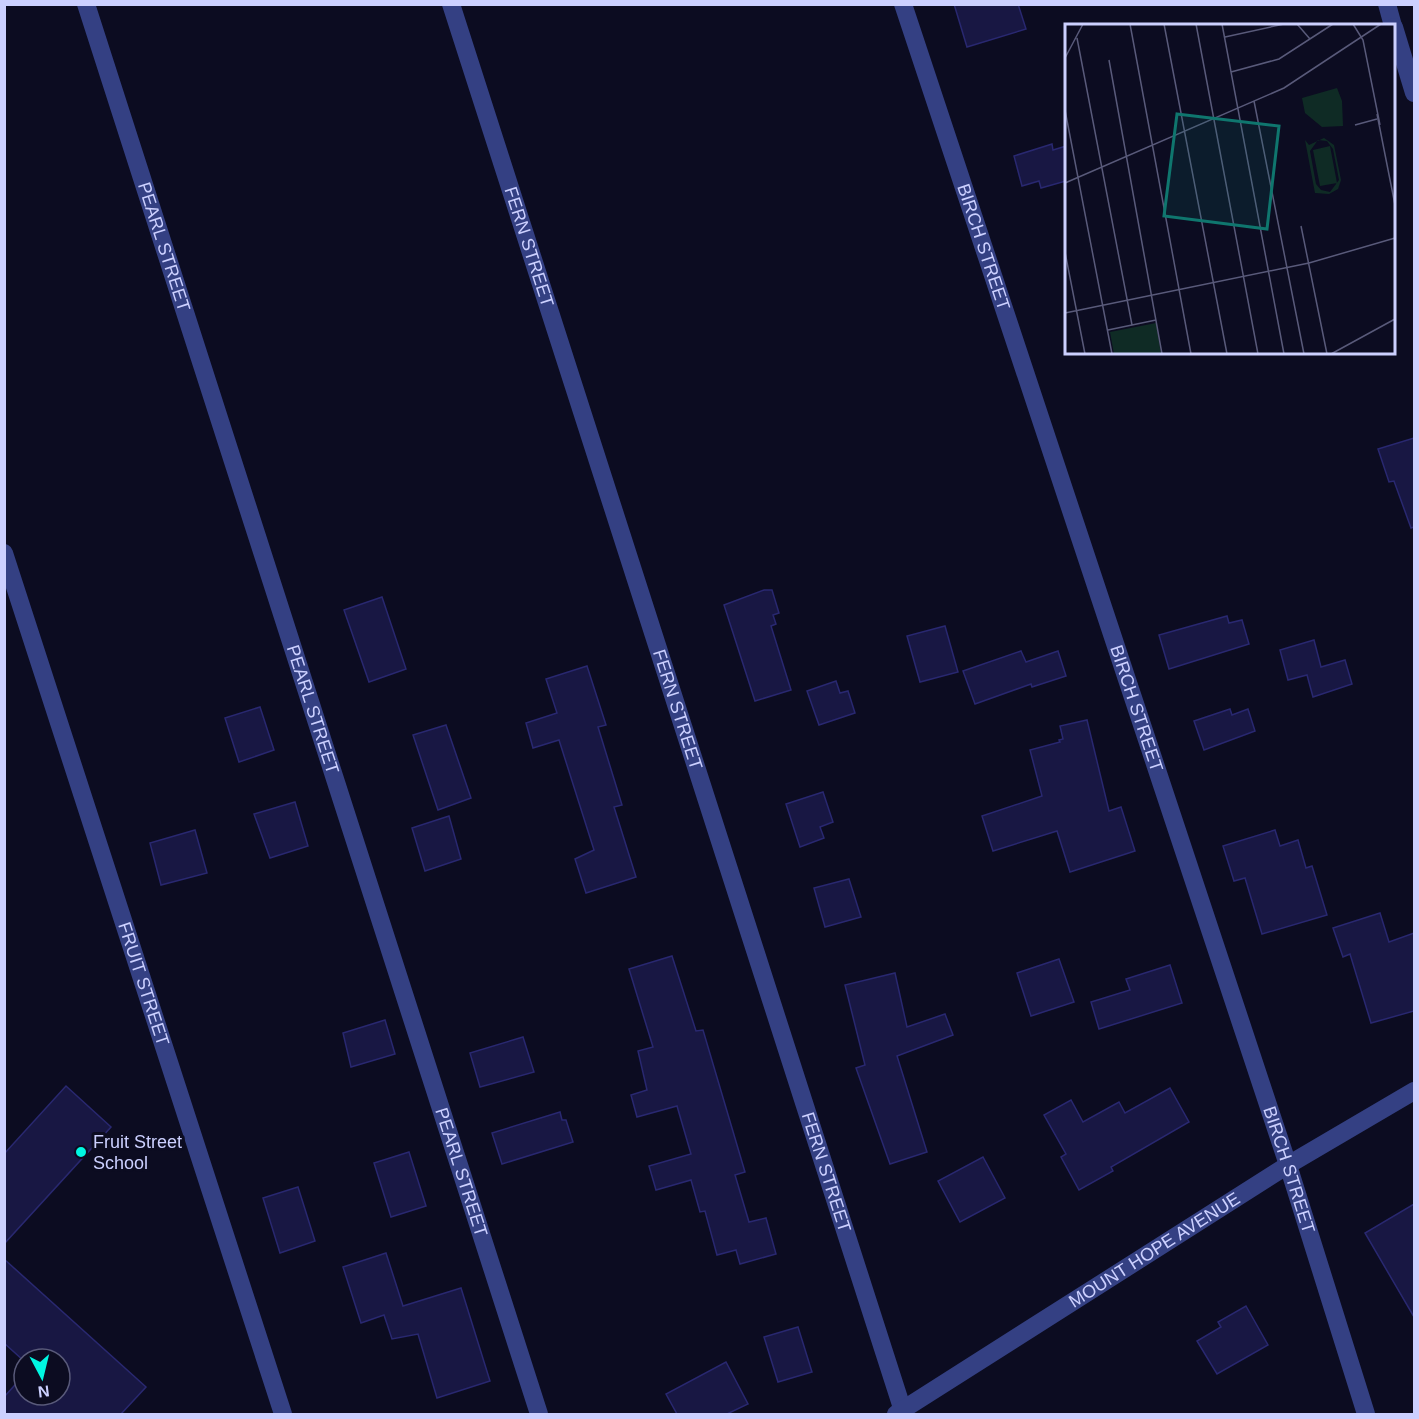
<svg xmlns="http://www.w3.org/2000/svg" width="1419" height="1419" font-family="Helvetica,sans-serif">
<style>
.building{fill:#181743;stroke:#292870;stroke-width:1.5}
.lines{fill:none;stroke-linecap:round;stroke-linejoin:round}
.minor{stroke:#344083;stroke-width:18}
.poi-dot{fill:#00f7e2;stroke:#0c0c21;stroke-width:2}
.labels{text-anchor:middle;stroke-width:6;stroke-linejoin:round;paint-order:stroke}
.street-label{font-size:18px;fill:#ccd0ff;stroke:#0c0c21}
.poi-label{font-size:18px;fill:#ccd0ff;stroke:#0c0c21;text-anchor:start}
.inset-road{fill:none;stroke:#595a7a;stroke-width:1.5}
.view{fill:#0f766e;fill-opacity:0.15;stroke:#0f766e;stroke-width:3}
.inset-edge{fill:none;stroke:#ccd0ff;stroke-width:3}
</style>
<rect width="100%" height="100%" fill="#0c0c21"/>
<g class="building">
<polygon points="954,4 1018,4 1026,29 967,47"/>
<polygon points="1052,144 1053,150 1066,146 1066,181 1041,188 1039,181 1022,186 1014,156"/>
<polygon points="1414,438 1414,527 1411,528 1394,481 1389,482 1378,449"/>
<polygon points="764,590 772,590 779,613 773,615 776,624 771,626 791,690 755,701 724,605"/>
<polygon points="382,597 406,669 369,682 344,610"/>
<polygon points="1227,616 1229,623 1242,620 1249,644 1169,669 1159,635"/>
<polygon points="945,626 958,672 920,682 907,636"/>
<polygon points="1314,640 1321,667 1345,660 1352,684 1313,697 1307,675 1288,680 1280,650"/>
<polygon points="1021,651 1026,662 1058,651 1066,676 1032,687 1031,684 975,704 963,671"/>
<polygon points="587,666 606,725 598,727 622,805 614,807 636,877 586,893 575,859 594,850 559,740 533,748 526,723 557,713 546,679"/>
<polygon points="836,681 840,693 848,691 855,713 819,725 807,691"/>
<polygon points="260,707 274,750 239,762 225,718"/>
<polygon points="1230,709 1232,715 1248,709 1255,731 1204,750 1194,721"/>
<polygon points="1087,720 1109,811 1121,807 1135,851 1070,872 1057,831 993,851 982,816 1042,796 1030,750 1060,742 1059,740 1063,739 1060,726"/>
<polygon points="446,725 471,798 438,810 413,735"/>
<polygon points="823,792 833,822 820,827 824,838 800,847 786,804"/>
<polygon points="295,802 308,846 270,858 254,814"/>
<polygon points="449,816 461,859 425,871 412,828"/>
<polygon points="195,830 207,873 161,885 150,843"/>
<polygon points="1275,830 1280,846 1298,840 1306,868 1312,866 1327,915 1262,934 1245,878 1234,881 1223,846"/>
<polygon points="849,879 861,917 825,927 814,888"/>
<polygon points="1380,913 1389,942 1414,933 1414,1011 1371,1023 1350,954 1343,957 1333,928"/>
<polygon points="672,956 696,1031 703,1030 745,1172 735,1175 749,1222 766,1218 776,1254 740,1264 736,1250 717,1255 705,1211 700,1212 691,1180 656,1190 649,1166 691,1154 677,1106 637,1117 631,1095 647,1090 638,1051 653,1047 629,969"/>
<polygon points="1059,959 1074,1002 1031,1016 1017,973"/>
<polygon points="1170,965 1182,1003 1099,1029 1091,1002 1130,990 1126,979"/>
<polygon points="895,973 907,1027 945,1014 953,1035 897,1056 927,1152 890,1164 856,1068 865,1065 845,985"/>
<polygon points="385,1020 395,1054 351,1067 343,1033"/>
<polygon points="523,1037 534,1072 480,1087 470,1053"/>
<polygon points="66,1086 111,1127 4,1244 4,1154"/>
<polygon points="1170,1088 1189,1122 1111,1167 1113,1171 1079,1190 1061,1157 1066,1154 1044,1115 1071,1100 1083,1122 1119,1102 1125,1113"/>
<polygon points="560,1112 562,1120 566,1120 573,1142 502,1164 492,1133"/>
<polygon points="409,1152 426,1206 391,1217 374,1163"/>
<polygon points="983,1157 1005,1198 960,1222 938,1181"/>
<polygon points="298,1187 315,1241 280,1253 263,1198"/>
<polygon points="1414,1204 1414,1317 1365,1233"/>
<polygon points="386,1253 403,1306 461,1288 490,1381 437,1398 418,1334 392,1339 384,1315 361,1323 343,1267"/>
<polygon points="4,1259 146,1387 121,1414 4,1414 4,1397 24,1375 24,1395 60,1395 60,1359 24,1361 4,1343"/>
<polygon points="1246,1306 1268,1345 1217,1374 1197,1341 1221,1327 1218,1322"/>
<polygon points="798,1327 812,1372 778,1382 764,1337"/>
<polygon points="726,1362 748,1404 727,1414 677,1414 666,1394"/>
</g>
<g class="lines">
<g class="minor">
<path id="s1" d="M86,4L539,1414"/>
<path id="s2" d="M451,4L904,1414"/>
<path id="s3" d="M903,4L1288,1165L1366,1414"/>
<polyline points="1387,4 1393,26"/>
<polyline points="1394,27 1414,93"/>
<path id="s4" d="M4,553L283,1414"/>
<path id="s5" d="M896,1414L1288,1165L1414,1091"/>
</g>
</g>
<circle class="poi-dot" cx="81" cy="1152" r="6"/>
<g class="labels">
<g class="street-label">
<text dy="6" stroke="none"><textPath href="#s1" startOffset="255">PEARL STREET</textPath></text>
<text dy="6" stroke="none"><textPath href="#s2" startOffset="255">FERN STREET</textPath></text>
<text dy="6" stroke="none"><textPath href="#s3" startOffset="256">BIRCH STREET</textPath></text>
<text dy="6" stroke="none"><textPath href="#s1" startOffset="741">PEARL STREET</textPath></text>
<text dy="6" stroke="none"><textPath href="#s3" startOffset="742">BIRCH STREET</textPath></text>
<text dy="6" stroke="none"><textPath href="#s2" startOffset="741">FERN STREET</textPath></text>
<text dy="6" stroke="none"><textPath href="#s4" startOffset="453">FRUIT STREET</textPath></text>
<text dy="6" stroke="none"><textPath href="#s3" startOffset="1228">BIRCH STREET</textPath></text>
<text dy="6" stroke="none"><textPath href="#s1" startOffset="1227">PEARL STREET</textPath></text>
<text dy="6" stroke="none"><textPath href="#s2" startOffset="1227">FERN STREET</textPath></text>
<text dy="6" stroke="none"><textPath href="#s5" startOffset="306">MOUNT HOPE AVENUE</textPath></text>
</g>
<g class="poi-label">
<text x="93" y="1148">Fruit Street<tspan x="93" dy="21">School</tspan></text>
</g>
</g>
<g transform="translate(1065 24)">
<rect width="330" height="330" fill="#0c0c21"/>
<path d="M272,64L277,77L278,102L257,103L240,89L237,74ZM259,114L269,121L276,156L273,165L264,170L250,169L240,116L244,121ZM253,116L262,117L268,125L274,156L265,168L256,166L251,160L245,127ZM265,122L272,159L255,162L248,126ZM91,299L96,330H49L45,308Z" fill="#0f2b25" fill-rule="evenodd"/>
<path class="inset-road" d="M65,0L126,330M99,0L162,330M131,0L193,330M157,0L219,330M232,0L245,15M288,0L298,16L315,101M160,13L219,0M12,14L67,301M0,34L18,0M44,36L97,330M166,48L214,35L268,0M189,77L239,330M0,86L47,330M312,90L330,181M290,101L312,95M0,159L219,64L316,0M236,202L262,330M0,228L20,330M0,289L244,239L330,214M43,306L91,296M266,330L330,295"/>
<path class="view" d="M112,90L214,102L202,205L99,192Z"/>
<rect width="330" height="330" class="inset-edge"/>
</g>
<rect width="1419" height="1419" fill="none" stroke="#ccd0ff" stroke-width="12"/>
<g transform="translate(42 1377) rotate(173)"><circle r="28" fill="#0c0c21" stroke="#595a7a" stroke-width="1.5"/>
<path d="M0-4.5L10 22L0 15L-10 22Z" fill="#00f7e2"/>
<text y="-9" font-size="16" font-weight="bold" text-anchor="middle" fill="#ccd0ff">N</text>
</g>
</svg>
